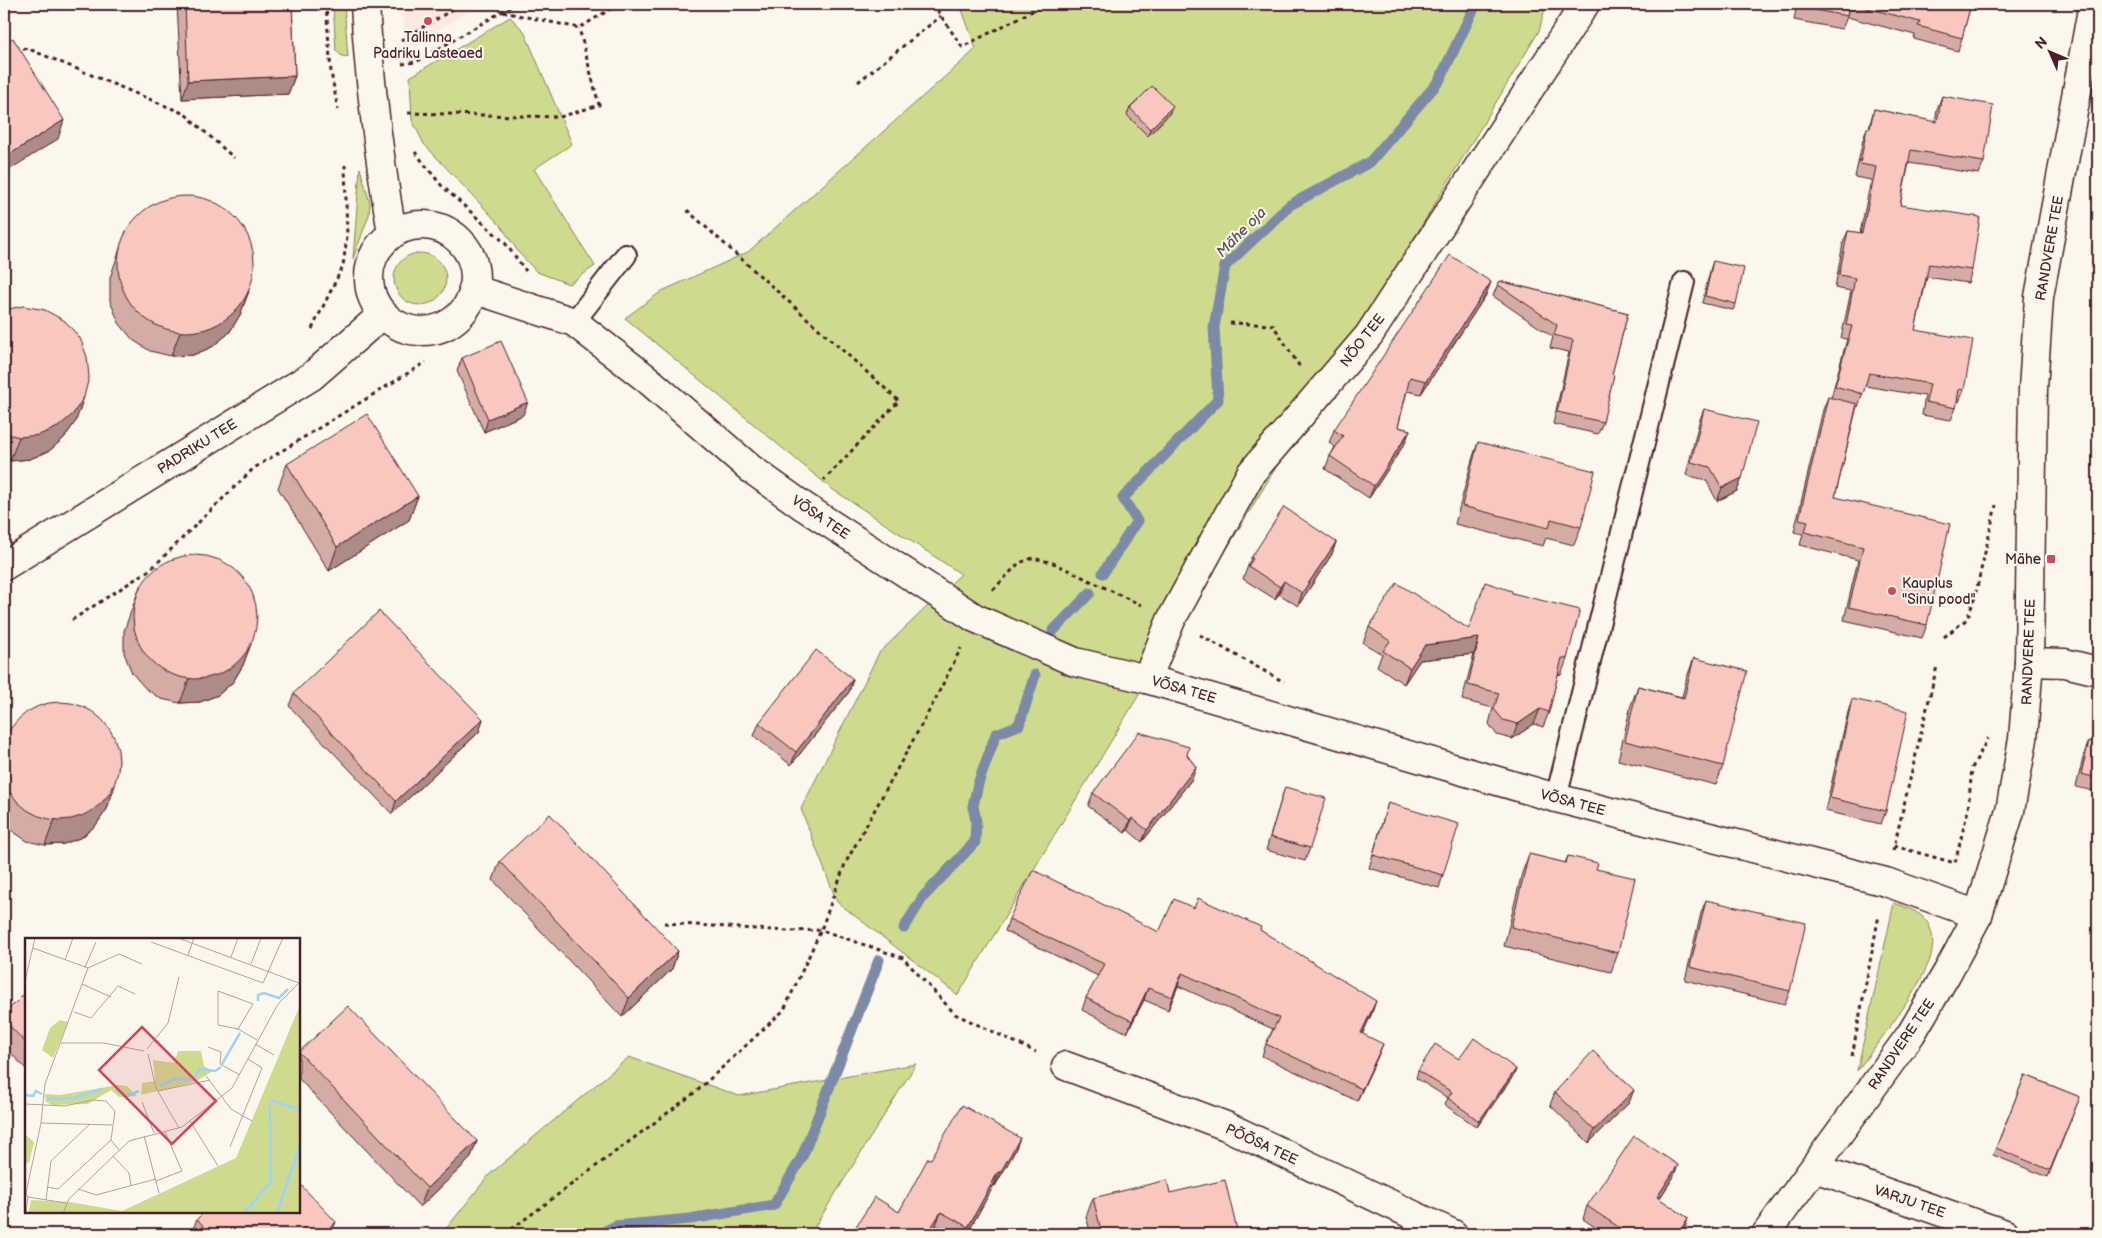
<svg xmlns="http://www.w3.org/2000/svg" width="2102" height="1238" font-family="'Balsamiq Sans',sans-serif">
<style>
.built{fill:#fae9df}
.green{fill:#cedb8e;stroke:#8c7d5c}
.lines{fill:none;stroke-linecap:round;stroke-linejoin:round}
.stream{stroke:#7c8aa8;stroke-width:11}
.lane-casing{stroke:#4a1f2b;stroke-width:24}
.street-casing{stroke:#4a1f2b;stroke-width:31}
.secondary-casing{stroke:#4a1f2b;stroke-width:31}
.path{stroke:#4a1f2b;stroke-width:3;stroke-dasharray:4 4;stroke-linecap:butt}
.lane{stroke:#fbf7ec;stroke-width:20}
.street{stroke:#fbf7ec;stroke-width:28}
.secondary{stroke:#fbf7ec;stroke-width:28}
.wall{fill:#d5aca5;stroke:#4a1f2b}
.shaded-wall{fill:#ae8c86;stroke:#4a1f2b}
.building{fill:#f8c8c0;stroke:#4a1f2b}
.poi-dot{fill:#d1495b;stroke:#fbf7ec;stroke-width:2}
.labels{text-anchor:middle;stroke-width:4;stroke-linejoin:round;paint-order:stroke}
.poi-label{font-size:14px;fill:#4a1f2b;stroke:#fbf7ec}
.street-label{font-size:14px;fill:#4a1f2b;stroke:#fbf7ec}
.water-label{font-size:15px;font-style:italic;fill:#5f4c5f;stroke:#fbf7ec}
.inset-river{fill:none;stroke:#9dd2fc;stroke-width:2.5}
.inset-road{fill:none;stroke:#b4a19f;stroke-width:1}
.view{fill:#d1495b;fill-opacity:0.15;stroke:#d1495b;stroke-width:2.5}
.inset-edge{fill:none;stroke:#4a1f2b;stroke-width:2.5}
</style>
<rect width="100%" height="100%" fill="#fbf7ec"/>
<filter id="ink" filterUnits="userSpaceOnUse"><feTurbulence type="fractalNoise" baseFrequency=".02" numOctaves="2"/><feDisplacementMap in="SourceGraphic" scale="10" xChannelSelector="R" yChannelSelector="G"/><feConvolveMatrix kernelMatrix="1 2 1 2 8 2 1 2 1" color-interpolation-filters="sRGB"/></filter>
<g filter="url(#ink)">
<polygon class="built" points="402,4 482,4 407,48 404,39"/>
<g class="green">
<polygon points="333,4 344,4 348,57 342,56 336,51"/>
<polygon points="960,4 1546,4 1539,31 958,995 837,902 801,809 879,653 961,574 832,489 625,318 662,291 748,252 976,49"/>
<polygon points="510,17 524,31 572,144 534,169 595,266 569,284 537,272 519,253 501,226 424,144 412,120 410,77"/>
<polygon points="360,168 370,203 369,215 353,259"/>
<circle cx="420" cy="279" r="26"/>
<path d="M1894,903C1905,907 1920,911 1927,922C1934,932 1934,947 1930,959C1917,995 1880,1039 1857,1071Z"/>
<polygon points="629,1057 739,1096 916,1064 814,1228 804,1234 442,1234 489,1175"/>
</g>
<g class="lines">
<g class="stream">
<polyline points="1103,573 1137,521 1123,498 1218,400 1214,327 1225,266 1290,205 1370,162 1439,81 1476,4"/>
<polyline points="1053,631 1090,593"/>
<polyline points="904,928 923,897 975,842 976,821 973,806 978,784 996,734 1019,725 1035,675"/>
<polyline points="600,1234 615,1226 690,1219 774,1205 802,1157 879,960"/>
</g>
<defs>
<g id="lane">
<polyline points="574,322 626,255"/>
<polyline points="1556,798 1684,282"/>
</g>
<g id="street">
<path d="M365,4C369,82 379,156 392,233"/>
<circle cx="422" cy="278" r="53"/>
<polyline points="473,289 574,322 647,379 751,469 803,506 975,618 1075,662 1147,679 1556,798 1886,882 1978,915"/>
<polyline points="4,566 312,376 383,314"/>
<polyline points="2029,662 2065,663 2098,671"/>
<polyline points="1147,679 1171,620 1251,473 1369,335 1585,4"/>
<polyline points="1066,1066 1226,1126 1453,1234"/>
<polyline points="1815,1168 2005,1234"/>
</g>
<polyline id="secondary" points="1766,1234 1911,1034 1947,973 1978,915 2010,811 2023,739 2029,662 2033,389 2039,297 2093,4"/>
</defs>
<use href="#lane" class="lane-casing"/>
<use href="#street" class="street-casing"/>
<use href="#secondary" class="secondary-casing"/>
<g class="path">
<polyline points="326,4 331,72 338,110"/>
<polyline points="933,4 962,47 1046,4"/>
<polyline points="503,12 579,28 619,4"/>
<polyline points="401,40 462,4"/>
<polyline points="15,47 29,49 185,114 234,158"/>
<polyline points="402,64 416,62 515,4"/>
<polyline points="858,82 941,16"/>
<polyline points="408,113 560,117 599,105 579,28"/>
<polyline points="415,152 441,185 505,243 526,271"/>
<polyline points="687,210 899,401 824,480"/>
<polyline points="1230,323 1273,325 1300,367"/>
<polyline points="312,329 343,266 347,236 345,165"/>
<polyline points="993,590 1019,563 1033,558 1053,563 1141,605"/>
<polyline points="72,620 151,569 254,468 426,362"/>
<polyline points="1200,635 1284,682"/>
<polyline points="1944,637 1967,619 1974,600 1996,505"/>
<polyline points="1894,846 1955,863 1968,810 1972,768 1988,738"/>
<polyline points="1893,851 1937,666"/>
<polyline points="664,923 788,931 821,930 903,958 955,1014 1036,1052"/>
<polyline points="1852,1056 1879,915"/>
<polyline points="505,1234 697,1091 784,1010 821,930 845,864 934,702 961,648"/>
</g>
<use href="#lane" class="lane"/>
<use href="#street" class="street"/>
<use href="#secondary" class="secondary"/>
</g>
<g class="wall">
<polygon points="177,4 292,4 295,76 288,94 182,99"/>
<polygon points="1797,4 1971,4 1962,38 1958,51 1914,39 1915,35 1847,17 1842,29 1794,20"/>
<polygon points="1942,96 1984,162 1979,174 1909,163 1900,205 1972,270 1968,283 1927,277 1915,330 1964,390 1959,402 1957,402 1956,408 1951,420 1922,415 1925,396 1865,386 1858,407 1857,406 1835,497 1927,625 1922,638 1844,620 1858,560 1800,545 1803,534 1794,532 1823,410 1828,397 1831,398 1847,339 1841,338 1851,291 1835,288 1843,243 1848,231 1860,233 1871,180 1855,177 1863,140 1867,128 1869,128 1874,109 1935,122 1937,109"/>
<polygon points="1130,108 1170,113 1148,136 1127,115"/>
<polygon points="126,231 249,291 240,315 229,333 212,347 193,355 171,356 150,351 133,340 119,323 110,301 110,278"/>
<polygon points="1713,261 1736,304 1733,310 1702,303 1711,267"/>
<polygon points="1499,281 1628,313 1612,374 1603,422 1598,434 1553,424 1569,352 1550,348 1553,337 1493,296"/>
<polygon points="1486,295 1421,394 1407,391 1398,427 1410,430 1405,443 1369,498 1325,469 1330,456 1335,447 1329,443 1334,430"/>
<polygon points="4,310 76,421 64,438 49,451 30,459 10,461 4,459"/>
<polygon points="462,358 523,415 484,432 457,371"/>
<polygon points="1704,409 1742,478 1737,491 1717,501 1706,480 1686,475 1699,422"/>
<polygon points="1478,442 1581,527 1574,545 1546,538 1543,546 1455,524 1472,460"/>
<polygon points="287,464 418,496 409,520 329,571 278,488"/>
<polygon points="1336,542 1332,554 1298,606 1279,594 1275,599 1243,579 1251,558"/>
<polygon points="140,586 252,641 243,665 233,682 218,695 200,702 180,703 161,699 145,688 132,673 124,653 124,631"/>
<polygon points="1512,593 1567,659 1561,675 1558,674 1549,712 1543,727 1534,724 1512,739 1497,735 1489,724 1493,708 1462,700 1474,654 1420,660 1404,684 1377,666 1382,654 1363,643 1369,627 1469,629"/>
<polygon points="1694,658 1723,766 1716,785 1618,760 1631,705 1638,686 1682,697 1687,677"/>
<polygon points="853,679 849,692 791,765 754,736 759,723"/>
<polygon points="294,693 483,719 479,732 392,814 289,706"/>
<polygon points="1852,699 1886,811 1881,824 1825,811 1848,712"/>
<polygon points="4,741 115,785 107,809 96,825 82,837 64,844 45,845 27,841 11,830 4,821"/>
<polygon points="2089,741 2098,743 2098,792 2076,787 2084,754"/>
<polygon points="1187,755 1196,767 1192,779 1142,842 1128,830 1125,833 1088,806 1093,793"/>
<polygon points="1285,787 1310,848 1305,861 1266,850"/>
<polygon points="1388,803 1443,875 1439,888 1369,868 1384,816"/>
<polygon points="1529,854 1565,863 1568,856 1596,869 1618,953 1611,972 1504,946 1522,873"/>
<polygon points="500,861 678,951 672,969 622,1017 493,880"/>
<polygon points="1706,900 1790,991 1785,1004 1685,980 1701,913"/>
<polygon points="1194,908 1260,930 1372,1013 1362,1034 1378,1056 1357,1101 1262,1056 1266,1044 1273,1029 1178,986 1168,1010 1144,1000 1127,1033 1082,1010 1086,998 1098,976 1005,931 1009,919 1159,932"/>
<polygon points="26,992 26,1069 4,1046 4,1014"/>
<polygon points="299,1052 477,1141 470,1159 420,1207 299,1079"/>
<polygon points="1459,1059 1516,1069 1514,1075 1477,1127 1445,1105 1448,1098 1416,1078 1418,1071"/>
<polygon points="2025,1075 2080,1097 2048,1177 1993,1155"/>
<polygon points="1555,1092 1629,1103 1589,1143 1550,1105"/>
<polygon points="1015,1151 995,1186 994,1185 967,1234 954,1234 936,1225 931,1234 851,1234 899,1212 931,1159"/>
<polygon points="1673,1178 1659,1199 1688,1218 1684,1231 1682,1234 1605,1234 1583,1219 1587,1206"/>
<polygon points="1170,1193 1238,1234 1091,1234 1086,1217 1093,1198"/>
<polygon points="197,1219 331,1234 191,1234"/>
</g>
<g class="shaded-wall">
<polygon points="295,76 288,94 182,99 188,81"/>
<polygon points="1173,106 1170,113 1148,136 1150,129"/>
<polygon points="64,120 58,139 4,173 4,158"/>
<polygon points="1491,282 1486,295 1421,394 1426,381"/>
<polygon points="249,291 240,315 229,333 212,347 193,355 171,356 180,332"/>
<polygon points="84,397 76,421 64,438 49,451 30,459 10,461 19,437"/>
<polygon points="528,402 523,415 484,432 488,419"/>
<polygon points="1410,430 1405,443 1369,498 1374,486"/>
<polygon points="1742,478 1737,491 1717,501 1722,488"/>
<polygon points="418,496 409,520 329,571 337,547"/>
<polygon points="1336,542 1332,554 1298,606 1302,593"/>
<polygon points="1284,581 1279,594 1275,599 1280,587"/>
<polygon points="1479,638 1474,654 1420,660 1404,684 1410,668 1425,645"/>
<polygon points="252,641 243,665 233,682 218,695 200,702 180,703 189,679"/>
<polygon points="853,679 849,692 791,765 796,752"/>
<polygon points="1540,709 1534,724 1512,739 1518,724"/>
<polygon points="483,719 479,732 392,814 396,801"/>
<polygon points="1196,767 1192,779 1142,842 1147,830"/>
<polygon points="115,785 107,809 96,825 82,837 64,844 45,845 54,821"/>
<polygon points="1132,818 1128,830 1125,833 1130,821"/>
<polygon points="678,951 672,969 622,1017 629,998"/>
<polygon points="1182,973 1178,986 1168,1010 1172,997"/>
<polygon points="1148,988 1144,1000 1127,1033 1132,1021"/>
<polygon points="1376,1001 1372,1013 1357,1046 1361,1033"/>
<polygon points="1383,1044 1378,1056 1357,1101 1362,1089"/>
<polygon points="1516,1069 1514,1075 1477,1127 1479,1121"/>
<polygon points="1634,1090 1629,1103 1589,1143 1594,1130"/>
<polygon points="1020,1138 1015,1151 995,1186 1000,1173"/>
<polygon points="477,1141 470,1159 420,1207 427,1188"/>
<polygon points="1678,1165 1673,1178 1652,1210 1657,1197"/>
<polygon points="998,1172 994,1185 967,1234 966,1234 968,1227"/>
<polygon points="941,1212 936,1225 931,1234 927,1234"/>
<polygon points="1688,1218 1684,1231 1682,1234 1678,1234"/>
<polygon points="336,1222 331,1234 323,1234"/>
</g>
<g class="building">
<polygon points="185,4 292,4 295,76 188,81"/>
<polygon points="1799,4 1849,4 1847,16 1799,7"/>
<polygon points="1852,4 1971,4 1962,38 1918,26 1920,22"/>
<polygon points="13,38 64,120 4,158 4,44"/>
<polygon points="1152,86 1173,106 1150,129 1130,108"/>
<polygon points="1942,96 1993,105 1984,162 1911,150 1900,205 1980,217 1972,270 1929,264 1915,330 1973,340 1964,390 1959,389 1956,408 1926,402 1930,384 1869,373 1863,394 1835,386 1852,326 1846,325 1855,278 1839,275 1848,231 1862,233 1876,167 1860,164 1867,128 1870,128 1874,109 1937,122"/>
<circle cx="186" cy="264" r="68"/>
<polygon points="1450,255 1491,282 1426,381 1410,377 1398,427 1410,430 1374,486 1330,456 1343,436 1334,430"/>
<polygon points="1713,261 1744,268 1736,304 1705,296"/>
<polygon points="1499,281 1628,313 1612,374 1614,375 1603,422 1557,412 1573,340 1554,335 1557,325 1497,284"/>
<polygon points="23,306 45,310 65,321 80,338 87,357 89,377 84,397 73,414 58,427 39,435 19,437 4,433 4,310"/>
<polygon points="501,341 528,402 488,419 462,358"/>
<polygon points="1828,397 1857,404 1835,497 1950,524 1927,625 1849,607 1863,547 1805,532 1808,521 1799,519"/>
<polygon points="1704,409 1757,422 1742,478 1722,488 1710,467 1691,462"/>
<polygon points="367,414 418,496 337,547 287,464"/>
<polygon points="1478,442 1595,471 1581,527 1551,519 1549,528 1462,506"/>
<polygon points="1284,507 1336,542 1302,593 1284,581 1280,587 1248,566 1253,559 1251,558"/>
<circle cx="195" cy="617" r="62"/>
<polygon points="1485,582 1512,591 1512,593 1580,610 1567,659 1562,658 1549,712 1540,709 1518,724 1503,720 1494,709 1499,693 1468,685 1479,638 1425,645 1410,668 1383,651 1390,641 1369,627 1397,583 1469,629"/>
<polygon points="379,611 483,719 396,801 294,693"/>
<polygon points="816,650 853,679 796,752 759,723"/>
<polygon points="1694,658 1747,671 1723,766 1625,741 1638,686 1684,698"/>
<polygon points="1852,699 1908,711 1886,811 1830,798"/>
<circle cx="60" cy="761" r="59"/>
<polygon points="1139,732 1189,747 1187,755 1196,767 1147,830 1132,818 1130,821 1093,793"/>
<polygon points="2089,741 2098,743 2098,778 2081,774"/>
<polygon points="1285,787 1326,798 1310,848 1270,837"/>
<polygon points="1388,803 1459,824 1443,875 1373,855"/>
<polygon points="550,814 678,951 629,998 500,861"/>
<polygon points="1529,854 1566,863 1568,856 1598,863 1596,869 1635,878 1618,953 1511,927"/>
<polygon points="1033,870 1159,932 1174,899 1194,908 1198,898 1261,927 1260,930 1376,1001 1361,1033 1383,1044 1362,1089 1266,1044 1279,1018 1182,973 1172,997 1148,988 1132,1021 1086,998 1104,964 1009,919"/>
<polygon points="1706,900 1806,923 1790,991 1690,967"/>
<polygon points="26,992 26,1043 4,1020 4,1014"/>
<polygon points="348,1006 477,1141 427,1188 299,1052"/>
<polygon points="1474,1038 1516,1069 1479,1121 1448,1098 1452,1092 1418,1071 1435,1044 1459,1059"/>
<polygon points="1593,1051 1634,1090 1594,1130 1555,1092"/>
<polygon points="2025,1075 2080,1097 2050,1170 1996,1148"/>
<polygon points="962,1105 1020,1138 1000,1173 998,1172 968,1227 941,1212 927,1234 851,1234 875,1197 899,1212 928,1158 931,1159"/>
<polygon points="1634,1136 1678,1165 1657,1197 1688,1218 1678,1234 1629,1234 1587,1206"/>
<polygon points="1167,1180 1170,1193 1225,1180 1238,1234 1102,1234 1093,1198"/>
<polygon points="299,1183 336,1222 323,1234 211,1234 197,1219 204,1212 299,1212"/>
<polygon points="1850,1228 1862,1234 1847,1234"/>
</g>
</g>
<g class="poi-dot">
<circle cx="428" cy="21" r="5"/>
<rect x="2046" y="554" width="10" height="10" rx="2.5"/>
<circle cx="1892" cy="591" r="5"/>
</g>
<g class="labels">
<g class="poi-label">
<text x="428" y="42">Tallinna<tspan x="428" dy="16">Padriku Lasteaed</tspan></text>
<text x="2041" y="564" text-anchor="end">Mähe</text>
<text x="1902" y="588" text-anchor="start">Kauplus<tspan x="1902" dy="16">"Sinu pood"</tspan></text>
</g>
<g class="street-label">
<text transform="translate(2049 248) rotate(-80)" y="5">RANDVERE TEE</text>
<text transform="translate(1362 340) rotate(-52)" y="5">NÕO TEE</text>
<text transform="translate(197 446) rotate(-32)" y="5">PADRIKU TEE</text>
<text transform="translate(821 517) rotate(34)" y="5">VÕSA TEE</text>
<text transform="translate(2028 652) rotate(-88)" y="5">RANDVERE TEE</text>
<text transform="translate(1184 689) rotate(16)" y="5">VÕSA TEE</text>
<text transform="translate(1573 802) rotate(15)" y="5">VÕSA TEE</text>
<text transform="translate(1901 1044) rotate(-56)" y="5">RANDVERE TEE</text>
<text transform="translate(1262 1144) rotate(25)" y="5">PÕÕSA TEE</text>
<text transform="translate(1910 1201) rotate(19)" y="5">VARJU TEE</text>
</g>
<g class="water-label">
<text transform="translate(1241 232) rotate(-45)" y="5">Mähe oja</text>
</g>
</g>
<g transform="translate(25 938)">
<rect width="275" height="275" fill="#fbf7ec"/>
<path d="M275,67V275H3L6,262L45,264L97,273L211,220ZM35,82L43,84L28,120L17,112L25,90ZM153,113H176L179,128L188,133L170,144L116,157L117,145L130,143L128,122L149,125ZM93,147L102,148L112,158L94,159L86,152L63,166L27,167L21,164L20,156L35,157ZM0,196L9,204L4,225L0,224Z" fill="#cedb8e"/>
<path class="inset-river" d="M233,63V57L239,55L254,60L263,51M197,126L215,95M135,148L150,141H168L175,131L190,133L196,129M91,152L102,158L114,153M0,157L8,158L11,153L17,156M23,161L49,160L77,151M245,162L275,172M219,275L246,244L245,167M252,275L275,208"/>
<path class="inset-road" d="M153,0L274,45M126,4L238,45L258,0M8,10L63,30L94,16L117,26M163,17L169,0M206,19L213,0M40,22L48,0M226,26L236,0M60,29L71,4M0,43L10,0M57,46L86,59M49,74L66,80L93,48L110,56M213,91L193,87V53L228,66L213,91L232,102M36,105H79L119,113M230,106L249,117M183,109L196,114L195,126L215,137M122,111L143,85L154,39M123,116L131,150L154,190M181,138L206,171L227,183M133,153L185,142M117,164L129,195M0,166L40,168L67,162L81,163L90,173L86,202L94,212M165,183L193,228M16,185L87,187M119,198L134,255M205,209L237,130L223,121M88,218L104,235L106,247M131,243L157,233L140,194M22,249L33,251L86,202M53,251L71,257L131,241M3,259L41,265M21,262L26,223L65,186M1,275L3,259L1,255L16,185L20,146L63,30M38,275L44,261L104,203L157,189L207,150L253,66L275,44"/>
<path class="view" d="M117,89L191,163L147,206L74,132Z"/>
<rect width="275" height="275" class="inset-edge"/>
</g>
<rect width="2102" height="1238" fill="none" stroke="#fbf7ec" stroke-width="20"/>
<rect x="10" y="10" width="2082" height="1218" fill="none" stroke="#4a1f2b" stroke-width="2" filter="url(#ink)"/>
<g transform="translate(2050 52) rotate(315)" stroke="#fbf7ec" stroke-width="4" paint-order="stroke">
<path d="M0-4L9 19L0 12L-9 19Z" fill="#4a1f2b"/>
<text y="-8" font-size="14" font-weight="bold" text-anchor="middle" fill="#4a1f2b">N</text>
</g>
</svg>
